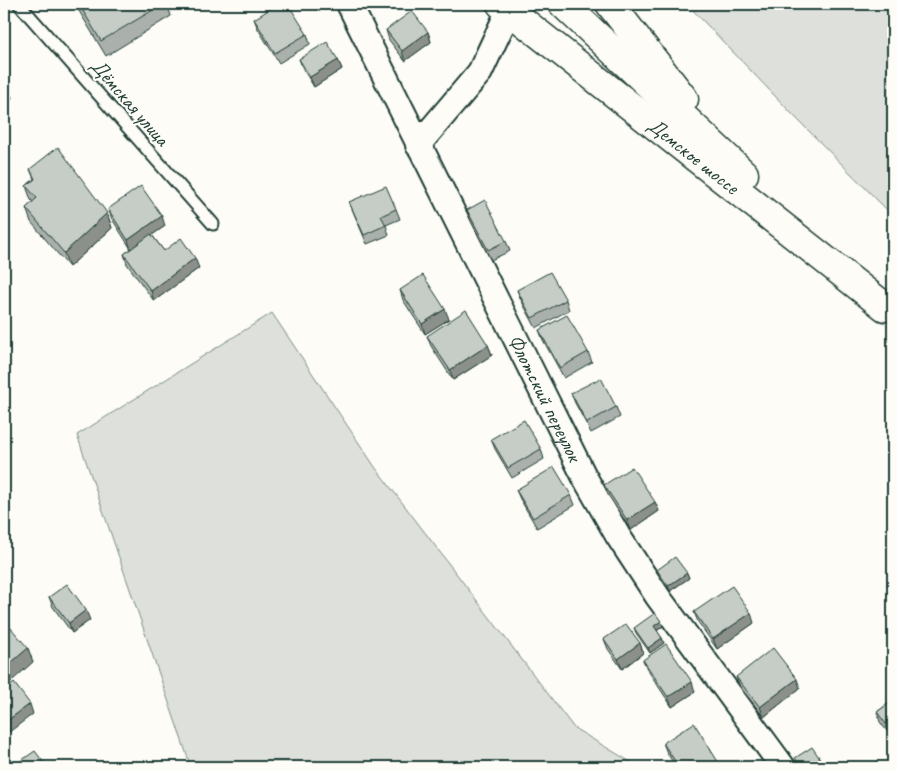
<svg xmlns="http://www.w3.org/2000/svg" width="897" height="771" font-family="Caveat,sans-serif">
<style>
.green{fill:#dde0db;stroke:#7e8e88}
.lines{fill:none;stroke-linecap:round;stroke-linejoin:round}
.lane-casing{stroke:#1f3d34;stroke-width:15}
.street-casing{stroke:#1f3d34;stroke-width:28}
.primary-casing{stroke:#1f3d34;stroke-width:31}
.lane{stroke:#fdfcf7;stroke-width:11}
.street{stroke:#fdfcf7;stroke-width:24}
.primary{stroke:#fdfcf7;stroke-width:28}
.wall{fill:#aab0ab;stroke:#1f3d34}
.shaded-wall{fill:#8b908b;stroke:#1f3d34}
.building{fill:#c6cdc7;stroke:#1f3d34}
.labels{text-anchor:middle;stroke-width:4.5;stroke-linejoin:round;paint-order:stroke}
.street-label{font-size:21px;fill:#1f3d34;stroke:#fdfcf7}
</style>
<rect width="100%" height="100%" fill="#fdfcf7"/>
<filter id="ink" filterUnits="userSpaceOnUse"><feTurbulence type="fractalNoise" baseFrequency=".02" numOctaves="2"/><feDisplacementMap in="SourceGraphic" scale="10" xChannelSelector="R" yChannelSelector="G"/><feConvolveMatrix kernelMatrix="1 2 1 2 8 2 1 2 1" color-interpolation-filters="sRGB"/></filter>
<g filter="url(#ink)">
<g class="green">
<polygon points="687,4 893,4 893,216 797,119"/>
<polygon points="272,313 375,467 574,728 639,767 191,767 77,435"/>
</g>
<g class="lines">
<defs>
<polyline id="lane" points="19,4 213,224"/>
<g id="street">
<path id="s1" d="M349,4L585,478L618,536L658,597L783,767"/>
<polyline points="418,145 480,72 509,10"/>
</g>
<g id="primary">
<path id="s2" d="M501,4L885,307"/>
<polyline points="563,4 744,174"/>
<polyline points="610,4 684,99"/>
</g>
</defs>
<use href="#lane" class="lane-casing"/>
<use href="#street" class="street-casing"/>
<use href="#primary" class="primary-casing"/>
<use href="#lane" class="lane"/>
<use href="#street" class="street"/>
<use href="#primary" class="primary"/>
</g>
<g class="wall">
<polygon points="77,4 167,4 171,16 106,56 79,11"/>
<polygon points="254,19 307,34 310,44 279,63 258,29"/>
<polygon points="386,30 428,32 431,42 405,61 389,40"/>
<polygon points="299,59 338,60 342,69 314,87 303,69"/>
<polygon points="30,169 107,213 112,228 69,267 31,222 26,208 33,202 31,200 26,186 34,179"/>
<polygon points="349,202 396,209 400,219 386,225 389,235 367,244"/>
<polygon points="108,209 165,226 152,235 164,251 199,268 154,301 127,264 124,254 131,249 112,219"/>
<polygon points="467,210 506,241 510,251 491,260 470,219"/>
<polygon points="400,290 449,319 425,334 403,300"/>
<polygon points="517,290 566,300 569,310 536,328 521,300"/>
<polygon points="539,330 588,352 592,362 564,378 543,340"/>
<polygon points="427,336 488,345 492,355 453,380 431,346"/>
<polygon points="571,393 616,407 620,417 591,433 575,403"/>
<polygon points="491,439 541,449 544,459 512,478 495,449"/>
<polygon points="604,485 655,502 659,511 631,530 608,495"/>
<polygon points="516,490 571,495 575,505 537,528 520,499"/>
<polygon points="657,570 687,573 689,578 670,591 659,575"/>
<polygon points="49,597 90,620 72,633 53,607"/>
<polygon points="694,612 754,623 717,649 698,622"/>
<polygon points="663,626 657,631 662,638 664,643 650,653 636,633 634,628"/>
<polygon points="604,639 640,643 643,653 622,669 608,649"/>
<polygon points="643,660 695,692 672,707 647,669"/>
<polygon points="736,677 800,688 764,717 740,687"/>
<polygon points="893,700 893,739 880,722 877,712"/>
<polygon points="663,743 721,767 676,767 667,753"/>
</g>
<g class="shaded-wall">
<polygon points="428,32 431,42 405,61 402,51"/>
<polygon points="338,60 342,69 314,87 310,77"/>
<polygon points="7,84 12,98 4,106 4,87"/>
<polygon points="107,213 112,228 69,267 64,253"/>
<polygon points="162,216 165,226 131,250 128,240"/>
<polygon points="195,258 199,268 154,301 151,291"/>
<polygon points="445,309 449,319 425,334 422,324"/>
<polygon points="488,345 492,355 453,380 450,370"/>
<polygon points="655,502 659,511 631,530 627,520"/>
<polygon points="687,573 689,578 670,591 668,586"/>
<polygon points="86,610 90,620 72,633 69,623"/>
<polygon points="751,613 754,623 717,649 713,639"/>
<polygon points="661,621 663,626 656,631 654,626"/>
<polygon points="662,638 664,643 650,653 648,648"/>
<polygon points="640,643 643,653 622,669 618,659"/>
<polygon points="28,648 33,662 4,688 4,669"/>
<polygon points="797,679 800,688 764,717 760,707"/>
<polygon points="692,682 695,692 672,707 668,697"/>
<polygon points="30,704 33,714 4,736 4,723"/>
<polygon points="823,763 825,767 817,767"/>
</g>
<g class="building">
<polygon points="79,4 163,4 101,41"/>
<polygon points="278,4 288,4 307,34 275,53 254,19"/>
<polygon points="412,11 428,32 402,51 386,30"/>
<polygon points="327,42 338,60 310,77 299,59"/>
<polygon points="4,81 7,84 4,87"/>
<polygon points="58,147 107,213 64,253 26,208 37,198 26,186 35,179 30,169"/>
<polygon points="141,186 162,216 128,240 108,209"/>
<polygon points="386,186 396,209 381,216 386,225 364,235 349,202"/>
<polygon points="485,200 506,241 488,250 467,210"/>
<polygon points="151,234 164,251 181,238 195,258 151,291 124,254"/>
<polygon points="550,272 566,300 532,318 517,290"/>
<polygon points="423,275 445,309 422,324 400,290"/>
<polygon points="466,310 488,345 450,370 427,336"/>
<polygon points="567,315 588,352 560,368 539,330"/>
<polygon points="601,378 616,407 587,423 571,393"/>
<polygon points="524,420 541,449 508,468 491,439"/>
<polygon points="554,467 571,495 533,518 516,490"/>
<polygon points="632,467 655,502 627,520 604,485"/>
<polygon points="675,557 687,573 668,586 657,570"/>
<polygon points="67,584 86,610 69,623 49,597"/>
<polygon points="732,586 751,613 713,639 694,612"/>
<polygon points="655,613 661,621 654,626 662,638 648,648 634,628"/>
<polygon points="4,620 28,648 4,669"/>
<polygon points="626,624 640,643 618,659 604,639"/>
<polygon points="666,644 692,682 668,697 643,660"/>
<polygon points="773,648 797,679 760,707 736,677"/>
<polygon points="14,683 30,704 4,723 4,691"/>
<polygon points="893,700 893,731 892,732 877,712"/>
<polygon points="694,723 720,765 716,767 679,767 663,743"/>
<polygon points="812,747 823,763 817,767 801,767 795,758"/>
<polygon points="35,751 47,767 12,767"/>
</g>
</g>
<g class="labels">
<g class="street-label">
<text transform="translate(130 102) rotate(49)" y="7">Дёмская улица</text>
<text dy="7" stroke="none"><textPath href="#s2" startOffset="245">Демское шоссе</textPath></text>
<text dy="7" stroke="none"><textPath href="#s1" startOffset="440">Флотский переулок</textPath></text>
</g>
</g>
<rect width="897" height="771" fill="none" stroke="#fdfcf7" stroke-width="20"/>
<rect x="10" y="10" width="877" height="751" fill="none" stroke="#1f3d34" stroke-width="2" filter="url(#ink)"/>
</svg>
